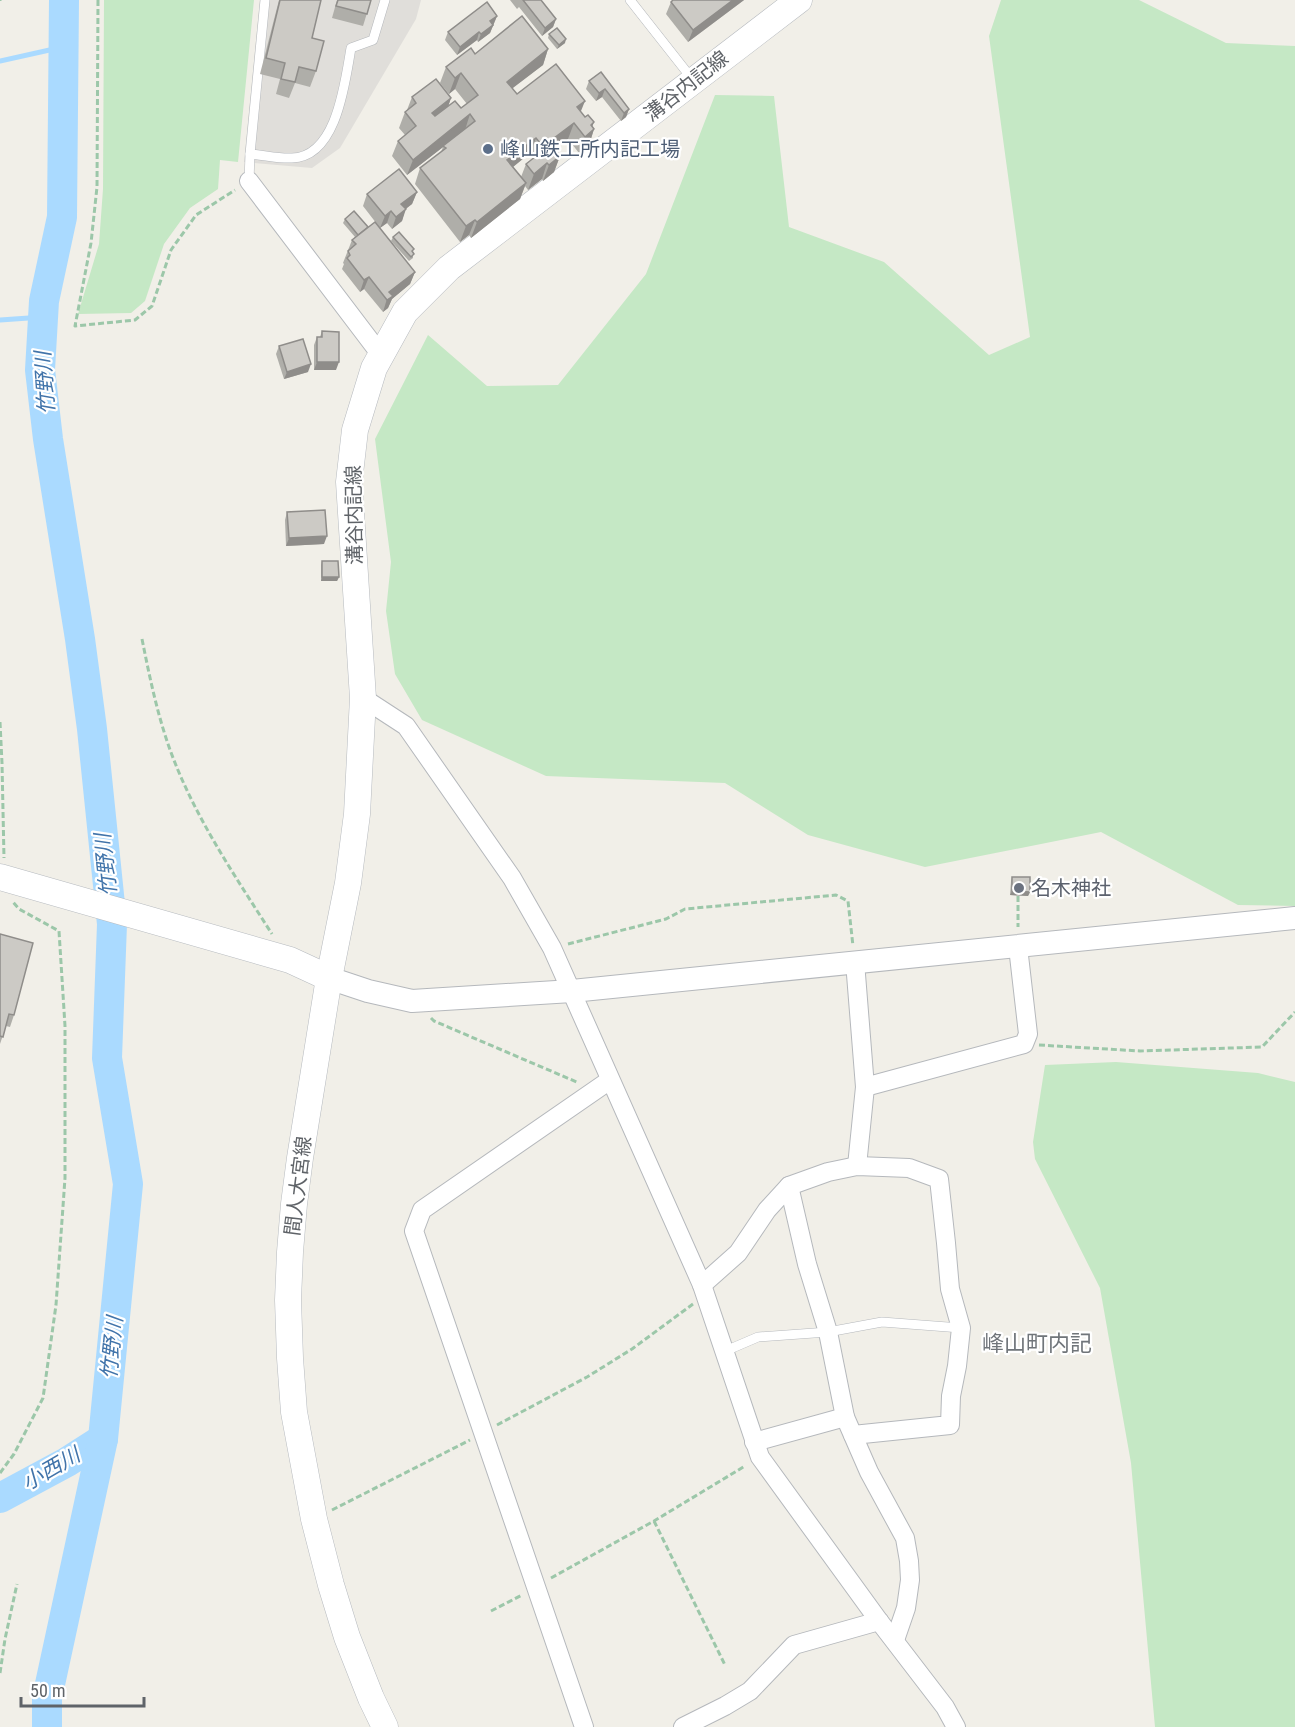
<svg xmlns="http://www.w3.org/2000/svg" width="1295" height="1727" font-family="'Roboto Condensed','Noto Sans JP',sans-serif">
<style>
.industrial{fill:#e0deda}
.green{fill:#c5e8c5}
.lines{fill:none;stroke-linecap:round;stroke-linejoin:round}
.stream{stroke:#aadaff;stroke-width:5}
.river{stroke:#aadaff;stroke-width:30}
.service-casing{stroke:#b5b8bc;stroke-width:10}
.minor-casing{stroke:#b5b8bc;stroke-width:20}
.tertiary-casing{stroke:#b5b8bc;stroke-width:24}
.secondary-casing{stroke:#b6babf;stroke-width:27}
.path{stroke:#9cc7a9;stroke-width:3;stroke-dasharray:6 3;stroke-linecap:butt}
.service{stroke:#fff;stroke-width:9}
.minor{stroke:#fff;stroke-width:18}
.tertiary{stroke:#fff;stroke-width:22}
.secondary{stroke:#fff;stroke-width:26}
.wall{fill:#afaea9;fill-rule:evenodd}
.shaded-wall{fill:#8f8d8a}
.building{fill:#cccac5;stroke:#8f8d8a;stroke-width:1.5}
.service-dot{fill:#5c6f8a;stroke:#fff;stroke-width:2}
.worship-dot{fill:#6b7280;stroke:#fff;stroke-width:2}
.labels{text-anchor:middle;stroke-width:4.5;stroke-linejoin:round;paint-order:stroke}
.street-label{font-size:20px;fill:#5f6368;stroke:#fff}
.service-label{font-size:20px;fill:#4e5e75;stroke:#fff;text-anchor:start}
.worship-label{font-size:20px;fill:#5b616d;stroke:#fff;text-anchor:start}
.water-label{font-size:21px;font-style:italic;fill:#4174aa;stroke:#fff}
.quarter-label{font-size:22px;fill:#70757a;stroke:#fff}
</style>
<rect width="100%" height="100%" fill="#f1efe8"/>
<polygon class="industrial" points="260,0 421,0 416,19 340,148 312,168 244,162"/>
<g class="green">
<polygon points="104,0 254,0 238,162 220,160 218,189 190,208 164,244 145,301 131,313 78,314 99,244 103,189"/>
<polygon points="1001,0 1139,0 1226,43 1295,46 1295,906 1238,905 1101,832 925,867 808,835 725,783 546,776 422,720 395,674 386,611 391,562 375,439 428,335 487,386 558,385 646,274 715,95 774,96 789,227 884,262 989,355 1030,337 989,36"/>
<polygon points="1116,1062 1258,1073 1295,1082 1295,1727 1155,1727 1131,1463 1100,1288 1035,1159 1033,1142 1045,1065"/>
</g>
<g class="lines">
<g class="stream">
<polyline points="0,61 63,47"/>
<polyline points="0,320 43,317"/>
</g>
<g class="river">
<polyline points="0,1498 67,1462 103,1439"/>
<polyline points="47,1727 47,1698 103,1439 128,1184 107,1058 112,924 92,729 80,639 48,439 40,370 44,301 62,217 64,0"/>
</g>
<defs>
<g id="service">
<path d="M265,0L250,154C264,155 279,159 292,158C337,157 345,82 351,48L373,40L385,0"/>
<polyline points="630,0 693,80"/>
<polyline points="249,181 250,154"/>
<polyline points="723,1352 758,1337 828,1332 882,1322 961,1328"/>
</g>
<g id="minor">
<polyline points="249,181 381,355"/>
<polyline points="363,698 406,726 512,878 552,948 702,1285 760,1457 879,1621 945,1707 956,1727"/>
<polyline points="855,962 865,1087 857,1166"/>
<polyline points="865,1087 1024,1044 1028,1034 1018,947"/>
<polyline points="789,1186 807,1264 828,1332 845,1417 869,1472 905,1538 909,1561 910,1580 906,1608 895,1640"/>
<polyline points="702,1285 738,1253 767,1210 789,1186 828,1172 857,1166 909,1168 939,1179 946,1243 950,1289 961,1328 957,1366 951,1396 950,1425 853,1435"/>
<polyline points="754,1442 845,1417"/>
<polyline points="584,1727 414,1231 422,1210 610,1080"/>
<polyline points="683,1727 725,1706 750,1691 794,1645 879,1621"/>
</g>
<polyline id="tertiary" points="329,978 368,991 412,1001 572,991 1295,918"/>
<g id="secondary">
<polyline points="0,877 290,960 329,978"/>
<polyline points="385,1727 371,1698 347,1637 331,1585 314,1519 294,1412 290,1358 288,1300 290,1252 294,1204 300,1158 329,978 348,883 357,814 363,698 349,482 355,430 374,368 405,312 449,268 799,0"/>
</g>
</defs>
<use href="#service" class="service-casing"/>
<use href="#minor" class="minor-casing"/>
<use href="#tertiary" class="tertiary-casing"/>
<use href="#secondary" class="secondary-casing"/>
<g class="path">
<polyline points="98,0 97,187 91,243 75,326 135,320 152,306 171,250 196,215 235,190"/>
<polyline points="0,1 0,0"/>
<path d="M142,639C149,674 156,708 167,741C190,810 233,873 272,934"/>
<polyline points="0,722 2,763 4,858"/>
<polyline points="1018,896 1018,927"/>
<polyline points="568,944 666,919 685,909 836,895 848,901 853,946"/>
<polyline points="431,1018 434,1021 579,1083"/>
<polyline points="1039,1045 1140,1051 1262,1047 1295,1012"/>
<polyline points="497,1425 587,1377 632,1349 693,1304"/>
<polyline points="0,1473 14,1454 43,1398 56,1305 65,1178 65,1026 59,931 19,909 13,902"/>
<polyline points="332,1510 470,1440"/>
<polyline points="654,1521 725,1665"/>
<polyline points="551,1578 654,1521 745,1466"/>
<polyline points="491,1611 522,1595"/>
<polyline points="0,1673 5,1639 17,1584"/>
</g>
<use href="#service" class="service"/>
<use href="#minor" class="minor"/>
<use href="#tertiary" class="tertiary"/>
<use href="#secondary" class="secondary"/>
</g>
<g class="wall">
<polygon points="279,0 321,0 312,38 316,71 310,87 295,83 289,98 276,94 280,79 260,74"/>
<polygon points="337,0 371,0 363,26 332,18"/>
<polygon points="510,0 541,0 556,19 553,27 542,36 519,7 517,9"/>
<polygon points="673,0 744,0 688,42 666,14 671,2"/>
<polygon points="497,16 490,33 478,42 477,40 457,55 445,40 448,32"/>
<polygon points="549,34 565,43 557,49 548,38"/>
<path d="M548,49L543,65L512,88L517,94L581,112L594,129L589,145L579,153L568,139L554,149L560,156L554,172L543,181L542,179L528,190L525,186L520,199L471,238L469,235L460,242L415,184L420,168L441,152L443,147L407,175L392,156L398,141L405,135L399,128L405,112L407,110L412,97L451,98L448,106L461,108L467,104L455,89L449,94L440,83L446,67L475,54ZM530,153L534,158L526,164L521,177L513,167Z"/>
<polygon points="601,72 629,109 626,117 621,121 602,97 596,101 586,89 589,81"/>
<polygon points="417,192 412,204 405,209 402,221 392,229 387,223 380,228 363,206 367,194"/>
<polygon points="345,219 368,227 415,272 410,284 392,299 388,308 383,312 364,289 360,292 342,269 344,264 343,263 352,240 355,237 343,223"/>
<polygon points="393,237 413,253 413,258 409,261 391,241"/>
<polygon points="322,331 336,370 314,370 314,345 317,337 320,337"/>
<polygon points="279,346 308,372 284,379 276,354"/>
<polygon points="287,512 324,544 286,546 285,520"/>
<polygon points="322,561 339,577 337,581 321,581 321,565"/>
<polygon points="1012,877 1030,892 1028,896 1010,895 1011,881"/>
<polygon points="0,934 14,1015 10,1027 6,1026 0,1044"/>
</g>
<g class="shaded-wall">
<polygon points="733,0 744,0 688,42 693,30"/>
<polygon points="497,16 490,33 478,42 481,34 490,21"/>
<polygon points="556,19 553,27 542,36 545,28"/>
<polygon points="479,32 477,40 457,55 460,47"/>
<polygon points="566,39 565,43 557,49 559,45"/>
<polygon points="548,49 543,65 501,97 507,82"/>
<polygon points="461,73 455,89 449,94 455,78"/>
<polygon points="605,89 602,97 596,101 599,93"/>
<polygon points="451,98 446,113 426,128 432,113"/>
<polygon points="585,101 579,116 577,107"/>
<polygon points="629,109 626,117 621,121 624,113"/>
<polygon points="470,114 465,130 407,175 413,160"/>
<polygon points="594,122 590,133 594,129 589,145 579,153 585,137 591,125"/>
<polygon points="574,123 568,139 543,158 549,142"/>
<polygon points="536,138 530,153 502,176 507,160"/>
<polygon points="560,156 554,172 543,181 549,165"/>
<polygon points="547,163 542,179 528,190 534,174"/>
<polygon points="526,183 520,199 471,238 477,222"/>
<polygon points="417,192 412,204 397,216 401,204"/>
<polygon points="406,209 402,221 392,229 396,217"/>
<polygon points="391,211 387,223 380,228 385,216"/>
<polygon points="475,220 469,235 460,242 466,226"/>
<polygon points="415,272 410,284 392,299 388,308 383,312 389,292"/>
<polygon points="369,277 364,289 360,292 364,280"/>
<polygon points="317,362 339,362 336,370 314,370"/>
<polygon points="311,364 308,372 284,379 287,372"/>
<polygon points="327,536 324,544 286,546 289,538"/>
<polygon points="322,577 339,577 337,581 321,581"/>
<polygon points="1012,891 1030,892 1028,896 1010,895"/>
</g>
<g class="building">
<polygon points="280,0 321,0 312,38 324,41 316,71 299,67 295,82 281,79 285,63 266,58"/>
<polygon points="338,0 371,0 367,14 336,6"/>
<polygon points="523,0 541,0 556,19 545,28"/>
<polygon points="673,0 733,0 693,30 671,2"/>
<polygon points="487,2 497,16 490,21 493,25 481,34 479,32 460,47 448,32"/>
<polygon points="522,16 548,49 507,82 517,94 556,64 585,101 577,107 585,117 588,115 594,122 591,125 594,129 585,137 574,123 549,142 560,156 549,165 547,163 534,174 526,164 545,149 536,138 507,160 526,183 477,222 475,220 466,226 420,168 446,148 443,146 475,121 470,114 413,160 398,141 416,126 405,112 416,103 412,97 436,79 451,98 432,113 435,116 455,101 461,108 478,95 461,73 455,78 446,67 471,48 475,54"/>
<polygon points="557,28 566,39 559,45 549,34"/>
<polygon points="601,72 629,109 624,113 605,89 599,93 589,81"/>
<polygon points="399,169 417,192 401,204 406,209 396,217 391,211 385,216 367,194"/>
<polygon points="354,211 368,227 358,235 345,219"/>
<polygon points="375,222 415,272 389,292 393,296 387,300 369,277 364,280 347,258 350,255 348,251 356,244 352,240"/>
<polygon points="399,232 414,249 412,251 414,254 411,257 393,237"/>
<polygon points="322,331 339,332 339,362 317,362 317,337 322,337"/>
<polygon points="303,339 311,364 287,372 279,346"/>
<polygon points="325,510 327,536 289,538 287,512"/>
<polygon points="322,561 338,561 339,577 322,577"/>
<polygon points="1012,877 1030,877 1030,892 1012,891"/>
<polygon points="0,934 33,943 14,1015 9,1014 3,1037 0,1036"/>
</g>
<circle class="service-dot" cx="488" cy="149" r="6"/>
<circle class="worship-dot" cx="1019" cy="888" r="6"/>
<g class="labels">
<g class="street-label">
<text transform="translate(686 86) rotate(-38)" y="7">溝谷内記線</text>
<text transform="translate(354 515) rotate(-91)" y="7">溝谷内記線</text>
<text transform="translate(298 1186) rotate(-83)" y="7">間人大宮線</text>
</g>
<g class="service-label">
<text x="500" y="156">峰山鉄工所内記工場</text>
</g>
<g class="worship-label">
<text x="1031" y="895">名木神社</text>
</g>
<g class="water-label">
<text transform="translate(45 383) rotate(-94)" y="7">竹野川</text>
<text transform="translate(106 865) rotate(-96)" y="7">竹野川</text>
<text transform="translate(112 1348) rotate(-84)" y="7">竹野川</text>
<text transform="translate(51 1469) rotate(-30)" y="7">小西川</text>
</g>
<g class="quarter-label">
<text x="1037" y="1351">峰山町内記</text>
</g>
</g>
<path d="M21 1697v9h123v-9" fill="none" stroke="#5f6368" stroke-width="3"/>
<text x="30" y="1697" font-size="18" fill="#5f6368" stroke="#ffffff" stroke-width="4.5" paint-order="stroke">50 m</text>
</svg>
